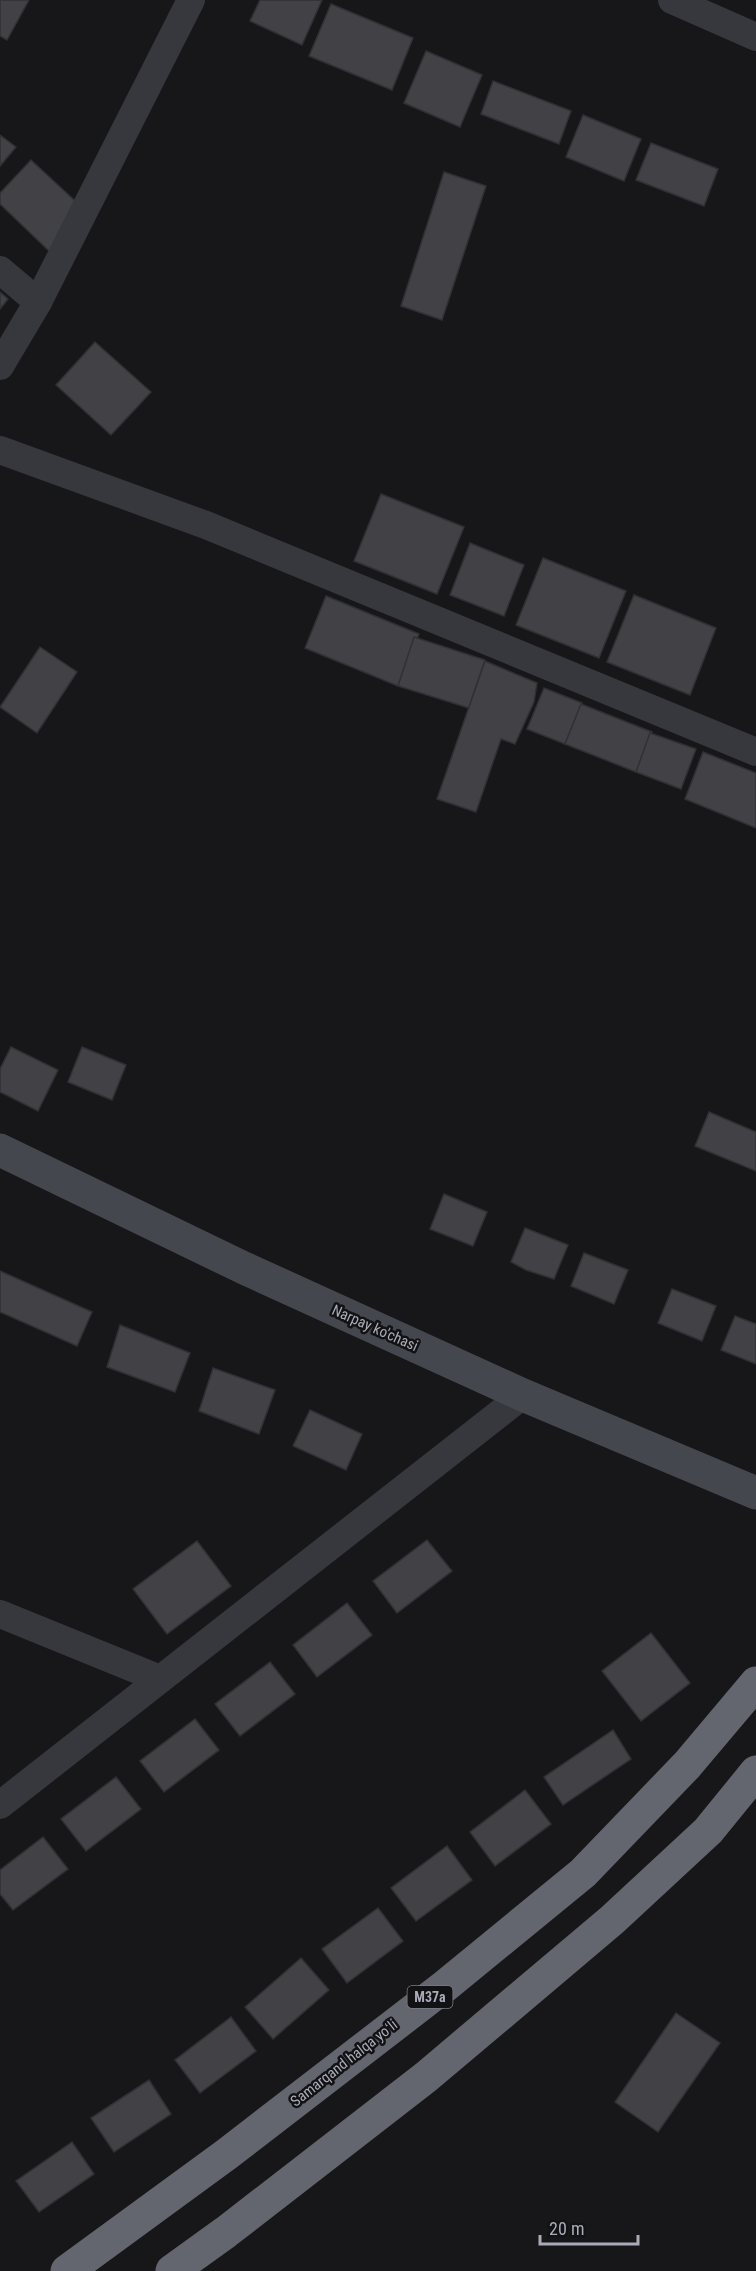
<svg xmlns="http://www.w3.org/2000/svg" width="756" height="2271" font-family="'Roboto Condensed',sans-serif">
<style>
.building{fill:#414146;stroke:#313035;stroke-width:1.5}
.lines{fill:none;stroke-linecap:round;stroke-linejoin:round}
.street{stroke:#37383e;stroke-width:28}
.secondary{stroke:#45474e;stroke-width:33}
.highway{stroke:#63666f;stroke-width:33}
.labels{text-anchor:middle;stroke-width:5;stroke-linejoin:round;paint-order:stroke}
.shield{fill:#121114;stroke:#7c7e87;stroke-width:1.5}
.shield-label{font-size:14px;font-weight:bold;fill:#a9acb8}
.street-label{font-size:15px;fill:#a9acb8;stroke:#121114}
</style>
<rect width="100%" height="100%" fill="#171619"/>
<g class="building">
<polygon points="0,0 29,0 7,40 0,36"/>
<polygon points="260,0 322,0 302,45 250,21"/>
<polygon points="331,4 413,38 392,90 309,56"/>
<polygon points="426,51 482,75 460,127 404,103"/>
<polygon points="493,81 571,111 559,144 481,114"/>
<polygon points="583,115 641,139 624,181 566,157"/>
<polygon points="0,135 16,147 0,166"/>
<polygon points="651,143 718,169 704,206 636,180"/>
<polygon points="31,160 86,211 49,251 0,204 0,193"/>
<polygon points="444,172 486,186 442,320 401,306"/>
<polygon points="0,292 8,299 0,309"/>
<polygon points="95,342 151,392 111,435 56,385"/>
<polygon points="381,494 464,527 437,594 354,561"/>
<polygon points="470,543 524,565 504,616 450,595"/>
<polygon points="543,558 626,591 599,658 516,625"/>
<polygon points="634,595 716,628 690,695 607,662"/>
<polygon points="326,596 419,634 398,686 305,648"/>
<polygon points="414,637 485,660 469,708 398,686"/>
<polygon points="40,647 77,672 37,733 0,707"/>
<polygon points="485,661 537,683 534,702 515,744 501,739 476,812 437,799"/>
<polygon points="544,688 582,703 565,744 527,729"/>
<polygon points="581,704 652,732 636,772 565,744"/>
<polygon points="650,733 696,749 681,789 636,772"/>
<polygon points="703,752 756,773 756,828 685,799"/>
<polygon points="11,1047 58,1070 38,1111 0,1092 0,1069"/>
<polygon points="82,1047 126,1065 112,1100 68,1082"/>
<polygon points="709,1112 756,1132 756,1171 695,1146"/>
<polygon points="444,1194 487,1212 473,1246 430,1229"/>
<polygon points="525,1228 568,1245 554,1279 526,1270 511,1262"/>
<polygon points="584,1253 628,1270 614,1304 571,1286"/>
<polygon points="0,1271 92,1312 77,1346 0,1312"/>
<polygon points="672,1289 716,1306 702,1341 658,1323"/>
<polygon points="735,1316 756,1324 756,1364 721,1350"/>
<polygon points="120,1325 190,1353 175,1392 107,1367"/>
<polygon points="213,1368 275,1390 259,1434 199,1411"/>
<polygon points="310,1410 362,1434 346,1470 293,1446"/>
<polygon points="427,1540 452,1571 397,1613 373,1581"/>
<polygon points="197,1541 231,1586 167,1634 133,1589"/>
<polygon points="347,1603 372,1635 317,1677 293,1645"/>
<polygon points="651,1633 690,1683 641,1721 602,1671"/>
<polygon points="270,1662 295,1694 240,1736 215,1704"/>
<polygon points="195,1719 219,1750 164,1792 140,1761"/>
<polygon points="613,1730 631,1759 563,1805 544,1777"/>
<polygon points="116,1777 141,1809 86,1851 61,1819"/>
<polygon points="525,1790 551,1824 495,1866 470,1832"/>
<polygon points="43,1837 68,1869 13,1910 0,1894 0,1870"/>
<polygon points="447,1846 472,1880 416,1921 391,1888"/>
<polygon points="378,1908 403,1941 347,1983 322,1949"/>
<polygon points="301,1958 329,1990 273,2039 245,2007"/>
<polygon points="676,2013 720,2043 658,2132 615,2102"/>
<polygon points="231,2017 256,2051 200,2093 175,2060"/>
<polygon points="149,2080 171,2114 114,2152 91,2118"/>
<polygon points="72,2142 94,2174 39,2212 16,2181"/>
</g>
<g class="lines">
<g class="street">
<polyline points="672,0 756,37"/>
<polyline points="0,270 38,302"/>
<polyline points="0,366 38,302 191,0"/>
<polyline points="0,450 206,525 756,752"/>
<polyline points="0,1614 160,1679"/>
<polyline points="0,1805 523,1395"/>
</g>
<polyline class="secondary" points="0,1150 244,1268 523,1395 756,1493"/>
<g class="highway">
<polyline points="67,2271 227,2154 445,1986 583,1873 687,1765 756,1683"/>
<polyline points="172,2271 226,2232 426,2077 612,1920 708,1831 756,1772"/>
</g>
</g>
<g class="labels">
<rect class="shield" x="407.5" y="1986" width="45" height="22" rx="4.5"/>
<g class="shield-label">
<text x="430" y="2002">M37a</text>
</g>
<g class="street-label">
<text transform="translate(375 1328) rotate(24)" y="5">Narpay ko'chasi</text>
<text transform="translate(344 2063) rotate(-38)" y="5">Samarqand halqa yoʻli</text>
</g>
</g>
<path d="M540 2235v9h98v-9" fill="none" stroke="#a9acb8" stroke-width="3"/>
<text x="549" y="2235" font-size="18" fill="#a9acb8" stroke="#121114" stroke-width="4.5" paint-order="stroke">20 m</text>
</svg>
